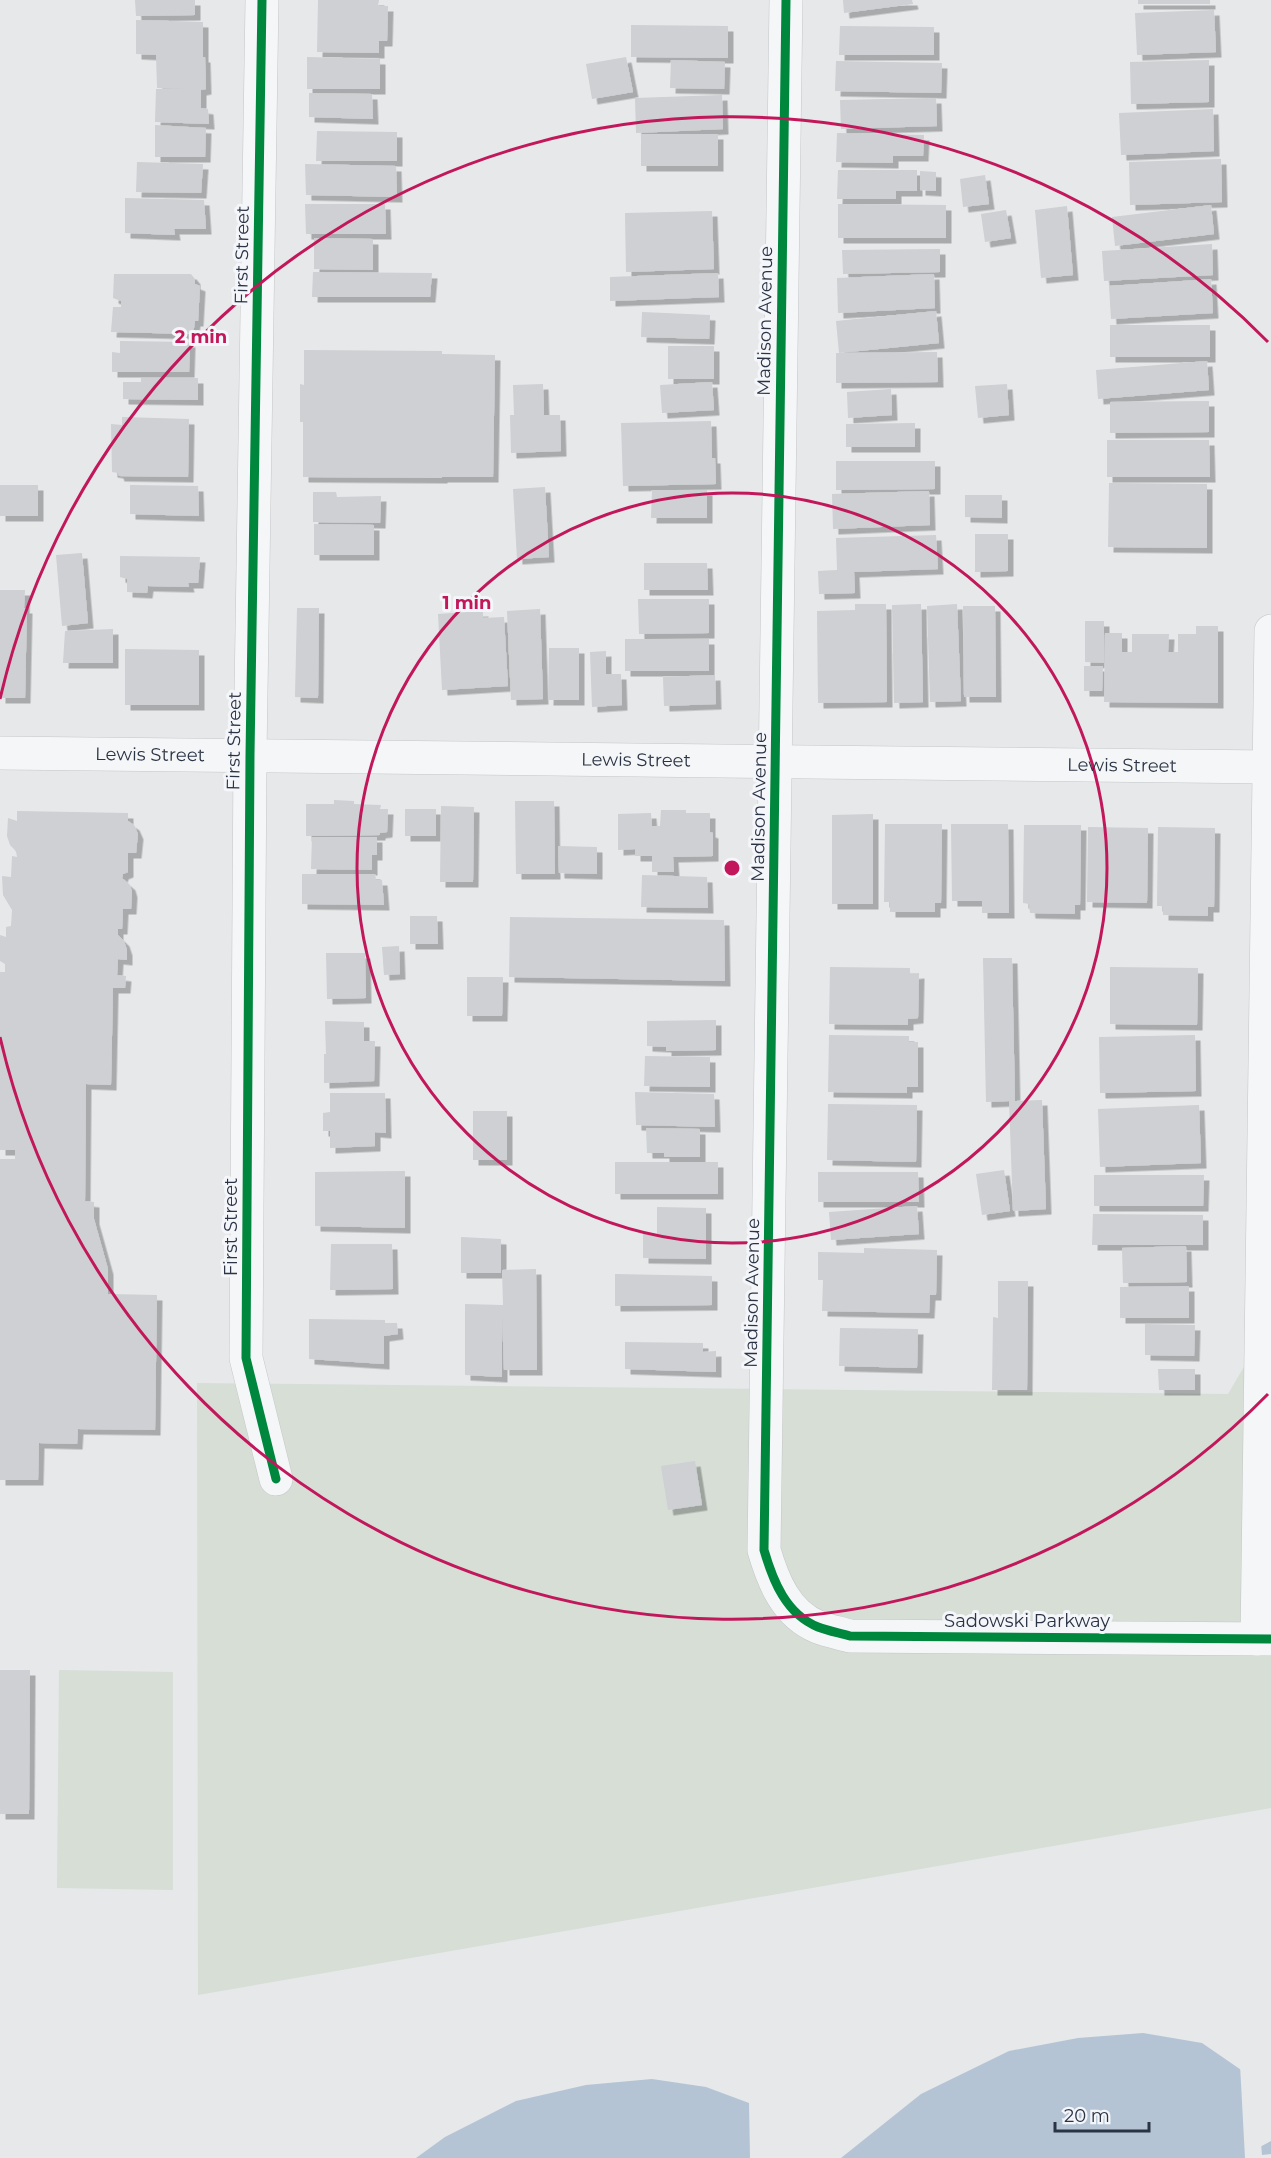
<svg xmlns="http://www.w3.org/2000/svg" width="1271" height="2158" font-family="Montserrat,sans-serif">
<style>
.green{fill:#d6ded6}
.water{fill:#b4c4d5}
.pier{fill:#e6e8ea}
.building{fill:#ced0d3;filter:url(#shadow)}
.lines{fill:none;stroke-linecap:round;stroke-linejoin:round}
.minor-casing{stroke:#c4c6c8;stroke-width:34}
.minor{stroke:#f5f6f7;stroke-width:33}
.cycleway-casing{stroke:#f4f6f9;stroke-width:13}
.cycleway{stroke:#00873e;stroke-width:9}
.ring{fill:none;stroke:#c2185b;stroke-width:3}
.labels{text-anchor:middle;stroke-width:6;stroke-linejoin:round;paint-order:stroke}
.street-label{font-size:18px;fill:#2b3445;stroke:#f4f6f9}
.centre{fill:#c2185b;stroke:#f4f6f9;stroke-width:3}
.ring-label{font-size:18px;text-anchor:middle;font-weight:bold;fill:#c2185b;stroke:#f4f6f9;stroke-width:6;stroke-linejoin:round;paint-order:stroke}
</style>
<defs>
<filter id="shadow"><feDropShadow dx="5.5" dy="5.5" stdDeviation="0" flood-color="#0004"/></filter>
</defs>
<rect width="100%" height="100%" fill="#e6e8ea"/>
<g class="green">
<polygon points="1271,1321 1271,1808 198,1995 197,1383 1228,1394"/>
<polygon points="59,1670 173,1672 173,1890 57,1888"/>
</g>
<g class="water">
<polygon points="1143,2033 1202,2043 1247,2074 1250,2128 1258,2148 1271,2141 1271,2158 841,2158 921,2094 1009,2051 1078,2038"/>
<polygon points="652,2079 706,2087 749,2103 750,2158 416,2158 445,2137 516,2101 586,2085"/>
</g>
<polygon class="pier" points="1240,2065 1250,2073 1253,2127 1260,2144 1261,2143 1262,2155 1271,2154 1271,2158 1245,2158"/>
<g class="building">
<polygon points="135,0 195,0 195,15 136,16"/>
<polygon points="318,0 379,0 378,6 388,6 387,41 379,41 379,53 317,52"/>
<polygon points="843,0 912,0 913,4 844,13"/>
<rect x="1138" y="0" width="72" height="4"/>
<polygon points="1214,10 1216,52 1137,55 1135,13"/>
<polygon points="136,20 203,22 203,57 205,57 206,89 201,90 201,108 208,109 209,124 155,122 156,89 183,89 157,88 156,55 136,54"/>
<polygon points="631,25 728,26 728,58 631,57"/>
<polygon points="840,26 934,27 934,55 839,55"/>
<polygon points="307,57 380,59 380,89 307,89"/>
<polygon points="626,57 633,92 592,99 586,64"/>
<polygon points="671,60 725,62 724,89 670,88"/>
<polygon points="1209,60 1209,102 1131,104 1130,62"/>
<polygon points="836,61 942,63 941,93 835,91"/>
<polygon points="309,93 372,94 373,119 309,117"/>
<polygon points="722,95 723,129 636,133 635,98"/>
<polygon points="936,98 937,126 841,129 840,100"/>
<polygon points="1213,109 1214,151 1121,155 1119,113"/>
<polygon points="155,125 206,128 205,157 155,157"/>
<polygon points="317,131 397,132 397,161 316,161"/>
<polygon points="837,133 924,135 923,156 893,156 893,163 836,162"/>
<rect x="641" y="134" width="77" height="32"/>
<polygon points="1221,159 1222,202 1130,205 1129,162"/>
<polygon points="137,162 203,164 201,193 136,192"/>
<polygon points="305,164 396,166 397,197 306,195"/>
<polygon points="838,170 917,170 917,191 896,191 896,199 837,199"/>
<polygon points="920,171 936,172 936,191 920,190"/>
<polygon points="985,175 989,204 963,207 960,179"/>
<polygon points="125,198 204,200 206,229 174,229 175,235 125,233"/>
<polygon points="305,204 385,204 386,234 306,234"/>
<polygon points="838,204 946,205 946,238 838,238"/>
<polygon points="1211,205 1214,234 1115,246 1112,217"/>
<polygon points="1067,206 1073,275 1041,278 1035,210"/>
<polygon points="1006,210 1011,238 985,242 981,214"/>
<polygon points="712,211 714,269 626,272 625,213"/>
<polygon points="314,238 373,239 373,270 314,269"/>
<polygon points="1212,244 1213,275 1104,281 1102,251"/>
<polygon points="940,249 940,272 843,274 842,250"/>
<polygon points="313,272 432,273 430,297 312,297"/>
<polygon points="718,273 719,297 610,301 610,277"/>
<polygon points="114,274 191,274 195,279 195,284 200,286 198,321 195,321 194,328 191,334 111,332 113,307 121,307 121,301 113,298"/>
<polygon points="934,274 935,308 838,313 837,278"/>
<polygon points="1211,279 1213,313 1111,319 1109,286"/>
<polygon points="936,311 939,343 839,353 836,321"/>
<polygon points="642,312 710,315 709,339 641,337"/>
<rect x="1110" y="325" width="100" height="32"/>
<polygon points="120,341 190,342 189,372 112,372 112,352 120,353"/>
<rect x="668" y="346" width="46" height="33"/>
<polygon points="304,350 442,351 442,354 495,355 493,477 442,477 442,478 303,477 303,422 300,422 300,384 304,385"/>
<polygon points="937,352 938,382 836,383 836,353"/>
<polygon points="1207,361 1209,390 1098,399 1096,370"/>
<polygon points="141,378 198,378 198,400 123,399 123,382 141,382"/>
<polygon points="712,382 714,410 662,413 660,385"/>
<polygon points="543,384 544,415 560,415 561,451 511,453 510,415 514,415 513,385"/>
<polygon points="1007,384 1009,415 978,418 975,386"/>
<polygon points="891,389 892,415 848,418 847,392"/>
<polygon points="1209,401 1209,432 1110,433 1110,402"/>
<polygon points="122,417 189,419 188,477 119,476 118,473 112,472 111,424 122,425"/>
<polygon points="711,421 712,458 715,458 716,484 623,486 621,423"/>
<polygon points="915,423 915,447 846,447 846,424"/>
<polygon points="1107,440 1209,440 1210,477 1107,477"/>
<polygon points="836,461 935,461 935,489 836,490"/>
<polygon points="1109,483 1207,484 1207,548 1108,547"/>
<rect x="0" y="485" width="38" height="31"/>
<polygon points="130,485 198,486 199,516 130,514"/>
<polygon points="545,487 549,557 517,559 513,489"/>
<polygon points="652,490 707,490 707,518 651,518"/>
<polygon points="929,491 930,525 833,529 832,494"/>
<polygon points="313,492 336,492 337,497 381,496 380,523 313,522"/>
<polygon points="965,495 1002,495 1002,518 965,517"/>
<polygon points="314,524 374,525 374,555 314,555"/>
<polygon points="975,534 1008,534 1008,571 975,572"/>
<polygon points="936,535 938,569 854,572 855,593 819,594 818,571 837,570 836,538"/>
<polygon points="82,553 88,623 62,626 56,555"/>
<polygon points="120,556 200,557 198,583 188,583 189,587 148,586 147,593 127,592 127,579 120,577"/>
<polygon points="644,563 707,563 708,590 644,590"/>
<polygon points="0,590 25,590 24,608 27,608 25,698 0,698"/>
<polygon points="638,599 709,599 709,633 639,634"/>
<polygon points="855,604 886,604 887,702 818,703 817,611 855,610"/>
<polygon points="921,604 923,702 894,703 892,605"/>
<polygon points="957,604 961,701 930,702 927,606"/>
<polygon points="963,606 995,606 996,697 964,697"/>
<polygon points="297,608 319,608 318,698 295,697"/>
<polygon points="540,609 543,699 511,700 507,611"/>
<polygon points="483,611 483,618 504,617 508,686 442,690 438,614"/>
<polygon points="1085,621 1104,621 1104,663 1085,662"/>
<polygon points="1196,626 1218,626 1218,703 1104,702 1105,633 1122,633 1122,652 1132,652 1132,634 1169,634 1168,652 1178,652 1178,634 1196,634"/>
<polygon points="113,629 113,663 63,663 65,631"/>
<rect x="625" y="639" width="84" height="32"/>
<polygon points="549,648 579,648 579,700 548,700"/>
<polygon points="125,649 199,650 199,705 125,705"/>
<polygon points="606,651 606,674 621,674 622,705 592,707 590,652"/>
<polygon points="1084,666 1103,666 1102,691 1084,691"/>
<polygon points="715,675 716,704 664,706 663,677"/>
<polygon points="334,800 354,801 354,804 381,805 380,809 388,809 387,832 380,833 380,835 306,836 306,804 334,804"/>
<polygon points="515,801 554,801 555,874 516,874"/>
<polygon points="441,806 474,807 473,882 440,882"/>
<rect x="405" y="809" width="31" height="27"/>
<polygon points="661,810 686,810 686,813 710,813 710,832 713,833 713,856 673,857 674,872 652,872 652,856 635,856 635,849 618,850 618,814 651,813 652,826 660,826"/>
<polygon points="17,811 128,813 128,821 134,825 138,834 136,853 128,853 128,872 123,874 122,878 130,885 132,892 131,909 123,909 122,929 118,929 118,935 124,941 127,950 127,960 118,959 117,975 126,976 125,988 113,988 111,1085 86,1084 85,1201 94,1202 94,1219 108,1269 108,1294 157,1295 155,1430 78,1429 77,1444 39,1443 38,1480 0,1480 0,1159 15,1159 15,1150 0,1150 0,972 5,972 5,964 0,961 0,935 6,937 6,927 11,926 12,910 3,895 2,876 11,877 12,856 17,857 16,851 10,845 7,836 8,818 17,821"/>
<polygon points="873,814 873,904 832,904 832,815"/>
<polygon points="885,824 942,824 941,903 935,903 935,912 890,912 890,902 884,902"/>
<polygon points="951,824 1008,824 1009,913 982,913 982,901 952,901"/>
<polygon points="1024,825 1081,825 1080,905 1075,905 1075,914 1030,913 1029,904 1023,903"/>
<polygon points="1088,827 1148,828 1147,903 1087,902"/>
<polygon points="1158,827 1215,828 1214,907 1208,907 1208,916 1163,915 1163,906 1157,906"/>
<polygon points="312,837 377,837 377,855 372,855 372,870 311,869"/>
<polygon points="558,846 597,847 597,874 559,873"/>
<polygon points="302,874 375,874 376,880 382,880 384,905 302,904"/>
<polygon points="642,875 707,877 708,908 641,907"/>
<polygon points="410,916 437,916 438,944 410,944"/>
<polygon points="510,917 724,920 725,981 509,977"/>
<polygon points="399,946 400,974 384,975 382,947"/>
<polygon points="326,953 365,953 366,998 327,999"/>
<polygon points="983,958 1012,958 1015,1101 1042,1100 1046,1209 1013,1211 1009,1101 986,1102"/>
<polygon points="830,967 910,968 910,974 919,973 918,1018 908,1019 908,1025 829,1024"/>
<polygon points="1110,967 1198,968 1197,1025 1110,1024"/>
<polygon points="467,977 503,977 502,1016 467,1016"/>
<polygon points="716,1020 716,1050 666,1051 666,1047 647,1046 647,1021"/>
<polygon points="325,1021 364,1022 364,1041 375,1041 374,1081 324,1083 324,1054 326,1054"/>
<polygon points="829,1035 909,1036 909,1042 918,1042 918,1087 907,1087 907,1093 828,1092"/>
<polygon points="1195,1035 1196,1091 1100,1093 1099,1037"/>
<polygon points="645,1056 710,1057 710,1087 644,1086"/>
<polygon points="635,1092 714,1094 715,1127 636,1125"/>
<polygon points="330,1093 385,1093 386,1133 375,1132 375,1146 330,1148 330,1131 323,1131 323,1113 330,1112"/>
<polygon points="828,1104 917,1105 916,1162 827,1160"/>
<polygon points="1199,1105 1201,1163 1100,1167 1098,1109"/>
<rect x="473" y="1111" width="34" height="49"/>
<polygon points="646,1128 700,1129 700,1157 664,1157 664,1153 647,1153"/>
<rect x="615" y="1162" width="103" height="32"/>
<polygon points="1004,1170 1010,1211 982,1215 976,1174"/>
<polygon points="405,1171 405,1228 315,1226 315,1172"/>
<polygon points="818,1172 918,1172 919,1202 818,1202"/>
<polygon points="1094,1175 1204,1175 1203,1206 1094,1206"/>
<polygon points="917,1206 919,1234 831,1240 829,1212"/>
<polygon points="657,1207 706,1208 706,1259 643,1258 643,1233 657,1234"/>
<polygon points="1093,1214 1203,1215 1203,1245 1092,1245"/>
<polygon points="461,1237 501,1239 501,1273 461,1273"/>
<polygon points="331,1244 392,1244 393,1289 330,1290"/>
<polygon points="1186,1246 1187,1282 1123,1283 1122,1248"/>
<polygon points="864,1248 937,1250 936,1295 930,1295 929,1313 822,1311 823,1280 818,1280 818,1252 864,1253"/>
<polygon points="536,1269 537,1370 504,1370 502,1315 502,1377 465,1375 465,1304 503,1305 502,1270"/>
<polygon points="615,1274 712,1276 712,1305 615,1306"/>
<polygon points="998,1281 1028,1281 1027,1390 992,1390 993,1317 998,1318"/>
<polygon points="1189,1286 1189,1318 1120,1318 1120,1287"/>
<polygon points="309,1319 385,1320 385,1323 397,1323 398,1334 384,1336 384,1364 309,1359"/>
<polygon points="1145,1324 1195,1325 1194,1356 1145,1355"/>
<polygon points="840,1328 918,1329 917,1368 839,1366"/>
<polygon points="625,1342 703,1343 703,1352 716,1351 716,1372 625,1369"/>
<polygon points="1158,1369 1195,1369 1195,1390 1159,1390"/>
<polygon points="695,1461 702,1505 668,1510 661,1466"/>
<polygon points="0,1670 30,1670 29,1814 0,1814"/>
</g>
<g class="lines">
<defs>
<g id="minor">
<polyline points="262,0 250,755 246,1358 276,1479"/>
<path d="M786,0L764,1550C773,1581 786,1614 818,1627C828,1631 840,1633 850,1636L1271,1639"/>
<path id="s1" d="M0,753L1271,767"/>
<polyline points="1257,1639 1271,631"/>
</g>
</defs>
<use href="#minor" class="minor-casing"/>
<use href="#minor" class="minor"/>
<defs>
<g id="cycleway">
<polyline points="262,0 250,755 246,1358 276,1479"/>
<path d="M786,0L764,1550C773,1581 786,1614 818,1627C828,1631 840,1633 850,1636L1271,1639"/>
</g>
</defs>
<use href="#cycleway" class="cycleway-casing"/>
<use href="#cycleway" class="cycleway"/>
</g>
<g class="ring">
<circle cx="732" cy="868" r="375"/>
<path d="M1268 1394A751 751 0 0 1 0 1037M0 699A751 751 0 0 1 1268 342"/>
</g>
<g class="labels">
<g class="street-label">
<text transform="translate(242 255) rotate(-89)" y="6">First Street</text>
<text transform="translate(765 321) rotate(-89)" y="6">Madison Avenue</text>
<text transform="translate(234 741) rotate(-89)" y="6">First Street</text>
<text dy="6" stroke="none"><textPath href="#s1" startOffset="150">Lewis Street</textPath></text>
<text dy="6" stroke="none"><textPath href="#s1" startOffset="636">Lewis Street</textPath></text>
<text dy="6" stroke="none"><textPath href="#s1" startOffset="1122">Lewis Street</textPath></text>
<text transform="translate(759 807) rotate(-89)" y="6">Madison Avenue</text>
<text transform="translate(231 1227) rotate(-90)" y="6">First Street</text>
<text transform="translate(752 1293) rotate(-89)" y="6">Madison Avenue</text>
<text x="1027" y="1627">Sadowski Parkway</text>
</g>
</g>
<circle cx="732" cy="868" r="9" class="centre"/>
<g class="ring-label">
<text x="201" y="343">2 min</text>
<text x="467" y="609">1 min</text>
</g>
<path d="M1055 2122v9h94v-9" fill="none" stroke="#2b3445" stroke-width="3"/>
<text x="1064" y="2122" font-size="18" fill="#2b3445" stroke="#f4f6f9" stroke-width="4.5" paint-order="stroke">20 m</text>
</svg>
